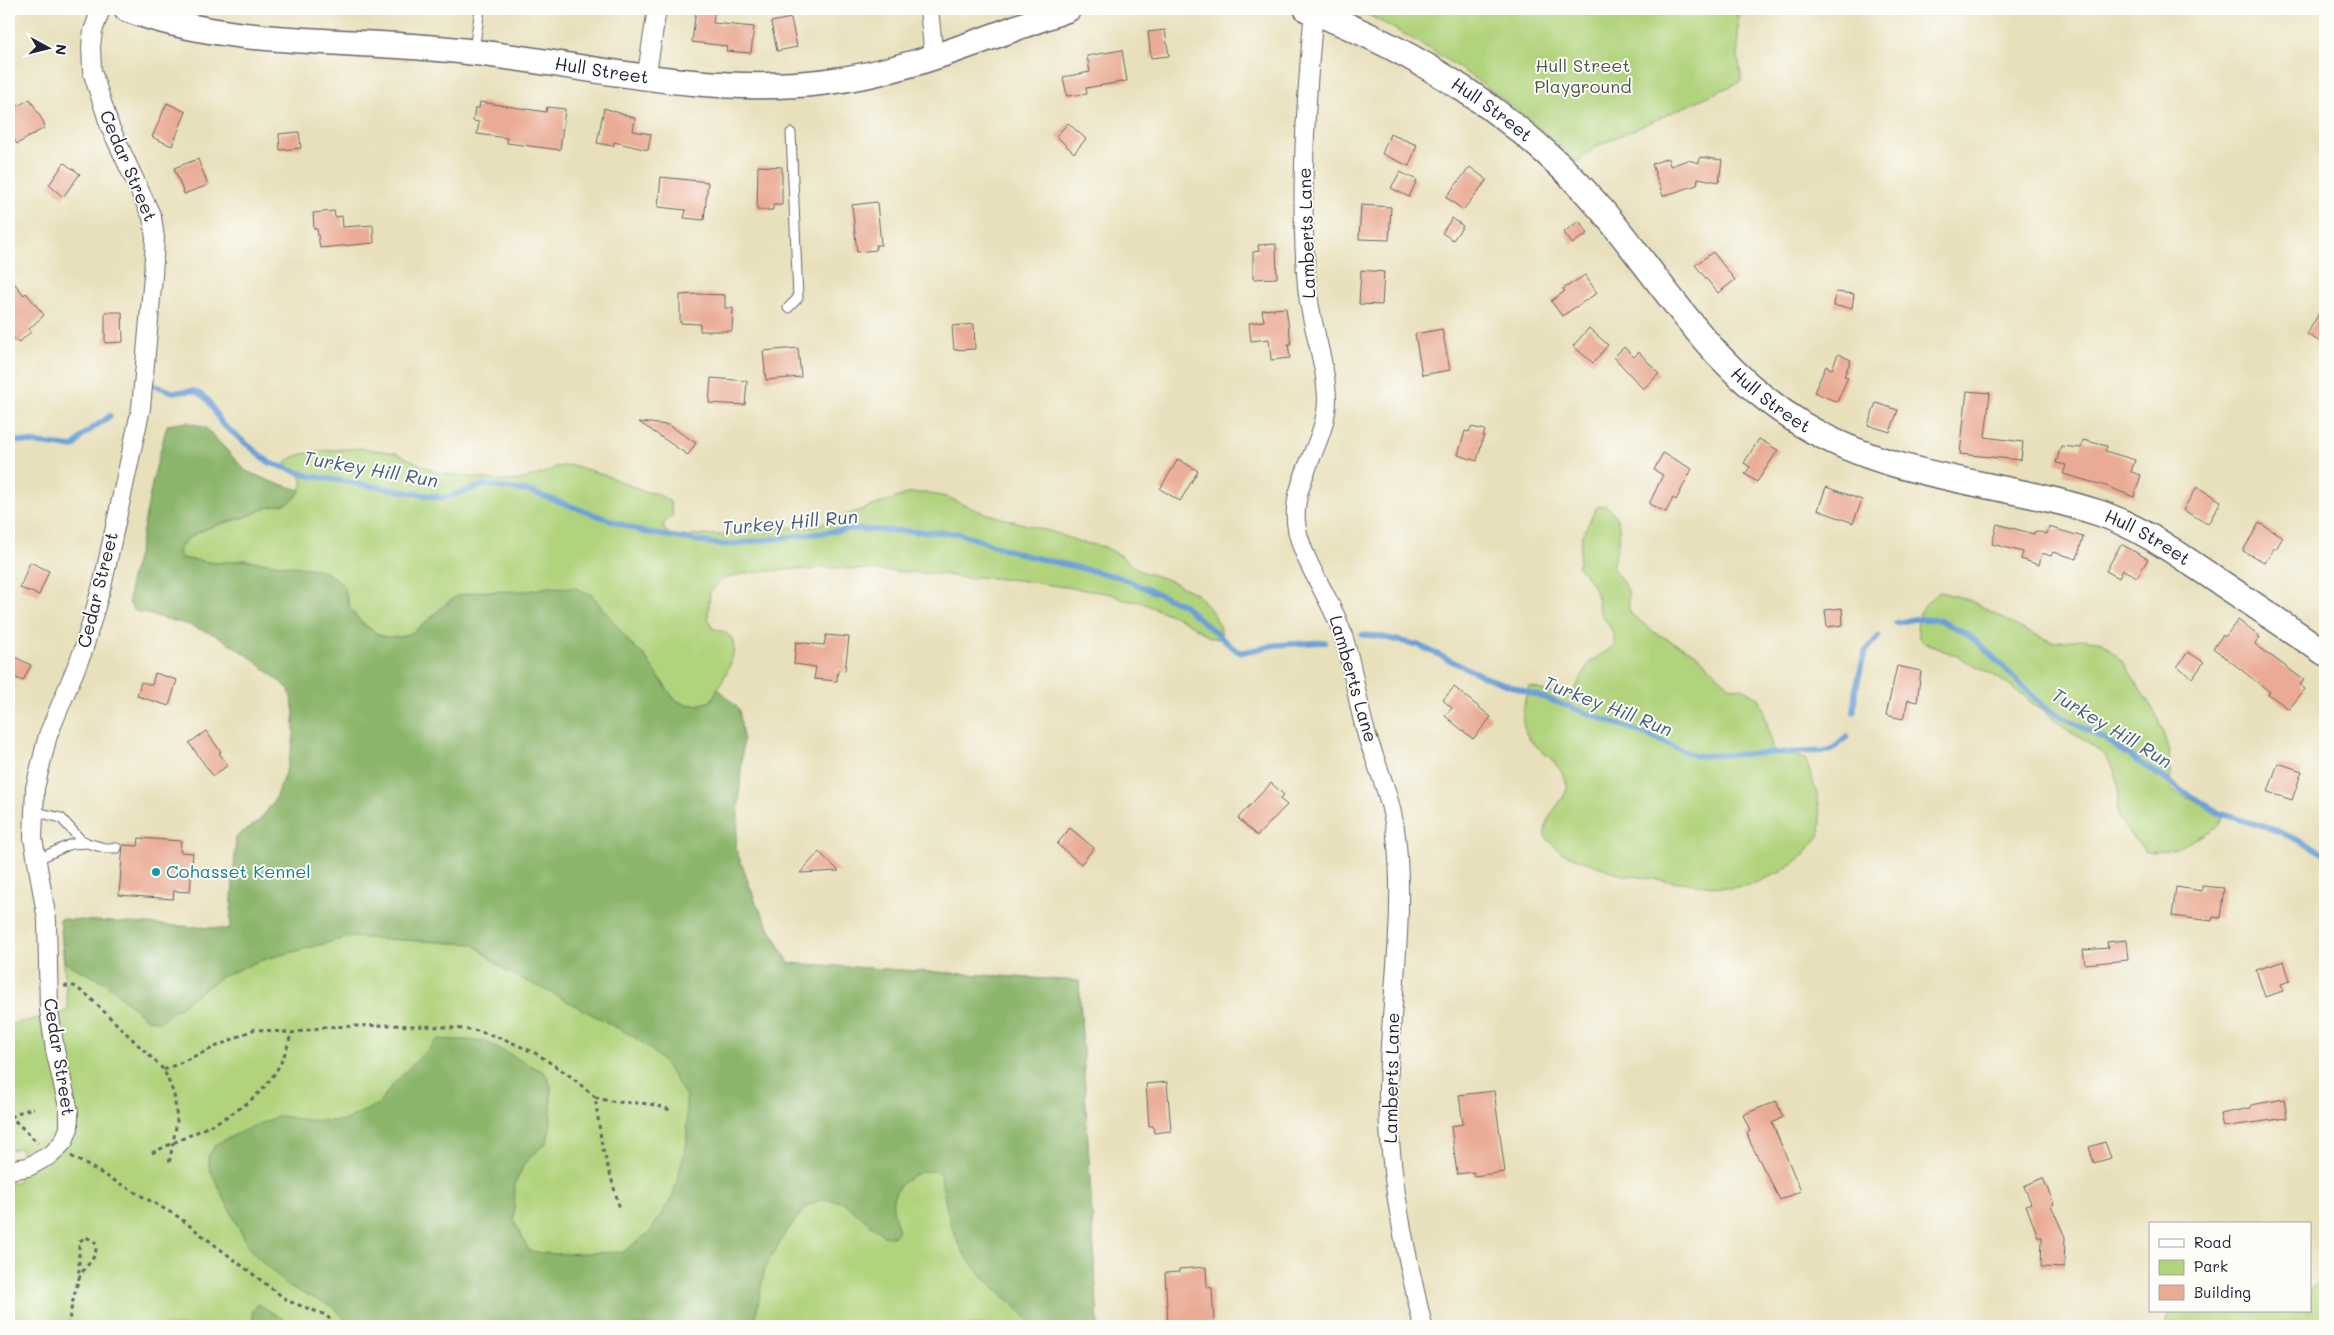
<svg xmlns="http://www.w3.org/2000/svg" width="2334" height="1335" font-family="Mali,sans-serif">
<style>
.green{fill:#b0d37c;stroke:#697a5c}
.forest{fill:#8cb56c;stroke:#576c54}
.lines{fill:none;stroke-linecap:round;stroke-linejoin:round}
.stream{stroke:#6aa0d7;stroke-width:5.5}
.building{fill:#eaab94}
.service-casing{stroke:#676468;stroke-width:11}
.minor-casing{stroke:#676468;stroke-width:20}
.secondary-casing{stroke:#676468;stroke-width:28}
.path{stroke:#676468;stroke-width:3;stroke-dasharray:4 4;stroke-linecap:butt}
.service{stroke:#fff;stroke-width:9}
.minor{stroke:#fff;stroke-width:18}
.secondary{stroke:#fff;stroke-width:25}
.culture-dot{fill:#0f9aa8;stroke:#fdfcf7;stroke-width:2}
.labels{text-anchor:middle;stroke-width:4;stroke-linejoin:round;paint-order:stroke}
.park-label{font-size:18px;fill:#4d574e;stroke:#fdfcf7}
.street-label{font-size:18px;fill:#22223b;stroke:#fdfcf7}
.culture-label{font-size:18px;fill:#0d838f;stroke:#fdfcf7;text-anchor:start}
.water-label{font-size:19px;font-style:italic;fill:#425b81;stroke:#fdfcf7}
</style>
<rect width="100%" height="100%" fill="#fdfcf7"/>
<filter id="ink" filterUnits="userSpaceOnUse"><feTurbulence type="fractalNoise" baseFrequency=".02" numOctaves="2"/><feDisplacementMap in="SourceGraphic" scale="10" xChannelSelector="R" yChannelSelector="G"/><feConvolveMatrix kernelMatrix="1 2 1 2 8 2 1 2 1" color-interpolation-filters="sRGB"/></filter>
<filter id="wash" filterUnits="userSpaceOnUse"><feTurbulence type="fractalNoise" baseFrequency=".0096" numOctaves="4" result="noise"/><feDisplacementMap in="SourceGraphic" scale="20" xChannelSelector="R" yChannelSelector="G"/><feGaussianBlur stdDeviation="1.12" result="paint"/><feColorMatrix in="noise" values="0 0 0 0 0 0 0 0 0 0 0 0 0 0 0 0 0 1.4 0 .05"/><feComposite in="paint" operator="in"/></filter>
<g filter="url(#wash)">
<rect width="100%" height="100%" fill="#e8e0bb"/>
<g class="green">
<path d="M1356,9H1738V55L1742,81L1595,147L1577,163C1511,99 1438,49 1356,9Z"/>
<path d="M361,448L396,453L439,473L503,481L520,480L547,472L555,467L572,465L605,475L643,491L658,494L670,502L673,515L665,522L663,527L668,534L690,537L693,535H726L765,529L815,526L910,493H925L947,497L981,512L1059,534L1080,542L1105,547L1121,556L1140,571L1166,579L1197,594L1214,614L1220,628L1223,640L1210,637L1183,620L1140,602L1123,600L1112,594L1017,580L975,577L972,579L940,574L819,567L812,570L796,569L745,573L721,580L710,592L708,617L712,628C719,630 729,633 732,639C740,656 719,686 711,701L698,705H686L674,699L644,655L550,587C543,588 535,590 528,591C505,593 481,588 459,596C432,605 410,659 372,630C353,616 350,610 344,587L246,560L215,563L181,558L178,552C186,530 226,523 245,517C254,514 262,509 271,507C278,505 286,505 293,500C298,496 303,487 302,480C300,473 289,468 285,464C294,449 343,450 361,448Z"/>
<path d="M1605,505C1628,520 1618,546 1612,567L1628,590L1629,609L1632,615L1655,633L1695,653L1729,686L1742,688L1759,698L1764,710L1772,747L1777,752L1793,754L1806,760L1818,798L1821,823L1819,836L1802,857L1781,872L1750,885L1730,888L1622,875L1562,853L1545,837C1544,812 1568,800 1567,785C1566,779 1562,773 1559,768C1551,756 1537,749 1529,738C1518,724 1524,701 1529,686L1564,697L1573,692L1590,662L1614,646C1616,630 1606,624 1600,611C1597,607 1599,601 1597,596C1594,584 1586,576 1578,567L1582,536L1597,507Z"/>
<path d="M1940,592L1970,600L2020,628L2053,642L2081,639L2103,642L2124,663L2159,719L2169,752L2171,789C2187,801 2206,802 2224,813L2219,825C2195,839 2174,855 2145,851C2136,840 2121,827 2118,813C2116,805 2119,797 2118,789C2116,759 2101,752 2079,736L2073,734L2043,710L2036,707L2023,695L1995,676L1957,656L1924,643L1918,636C1915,617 1923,602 1940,592Z"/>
<polygon points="60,919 1079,981 1098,1326 9,1326 9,1183 18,1182 22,1148 9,1150 9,1025 68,1011"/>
<polygon points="2325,1278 2325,1326 2165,1326 2168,1314 2173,1311 2310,1311 2310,1291"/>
</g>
<g class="forest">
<path d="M188,422L206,428L246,471L272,482L301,490C298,493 296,497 293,500C286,506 276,505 268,508C260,510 253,514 246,517C226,523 186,529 178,552L181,558L215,563L246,560L322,570L337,579L344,587L349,609L363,624L378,635L387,637H400L414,632L457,596L476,592L528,591L550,587L576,588L592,595L634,648L644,655L674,699L686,705H698L711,701L718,688L739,709L743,739L736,849L756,903L789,963L1079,981L1098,1326H1033C1015,1303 989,1286 971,1263C950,1236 946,1205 940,1173C923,1165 898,1181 893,1199C891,1207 897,1222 898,1230L893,1237L884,1236L843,1202L823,1199L807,1206L786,1232L765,1268L754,1326H351L334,1307L289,1287L250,1250L210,1170L208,1157L216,1144L258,1124L281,1116L305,1120L343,1121L377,1105L397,1080L438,1039L484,1041L545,1073L551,1086V1124L547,1142L525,1162L515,1184L514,1220L529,1251L554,1254L623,1252L650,1232L673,1196L687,1143L686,1096L665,1064L648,1047L631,1035L546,990L507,972L473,944L349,937L259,961L221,977L159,1022L146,1019L106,983L65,963L60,919L230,929L236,837L260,820L274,801L287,768L294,738V711L289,689L250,657L216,635L186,624L135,611L129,603L130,582L138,555L153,479L167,425Z"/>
<polygon points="258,1304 288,1322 313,1326 254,1326 252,1312"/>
</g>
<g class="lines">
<g class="stream">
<polyline points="154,385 173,392 193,391 200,394 208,400 222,424 270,463 307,475 443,498 485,485 532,492 643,532 724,545 852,529 957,533 1024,555 1119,577 1182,604 1237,651 1244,652 1275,645 1325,642"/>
<polyline points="9,440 74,447 83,435 110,416"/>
<polyline points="1896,623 1914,619 1939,620 1964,632 1983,647 2044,707 2106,740 2181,790 2222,814 2278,831 2325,853"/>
<polyline points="1362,635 1378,636 1418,645 1485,677 1640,732 1695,756 1830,751 1847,737"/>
<polyline points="1854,712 1855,692 1865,652 1879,636"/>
</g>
</g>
<g id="blocks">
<g class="building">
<polygon points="696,9 715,9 713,23 754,27 751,53 726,51 727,46 692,42"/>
<polygon points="791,18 797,47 777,51 771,22"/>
<polygon points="1165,30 1169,56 1151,58 1148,32"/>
<polygon points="1122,50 1127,81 1086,88 1087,94 1067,96 1063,77 1090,72 1087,56"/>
<polygon points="30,99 44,123 44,128 17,144 9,131 9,111"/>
<polygon points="480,102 546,112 547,107 565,109 560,150 507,143 507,138 477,134 479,122 473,121 475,108 479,108"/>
<polygon points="167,103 186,112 172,146 152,137"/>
<polygon points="604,108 635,118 633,131 651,134 648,150 614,142 613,146 597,143"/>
<polygon points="1068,123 1086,139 1074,153 1056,136"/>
<polygon points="299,132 301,148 280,150 279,134"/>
<polygon points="1390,134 1417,145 1409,166 1382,154"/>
<polygon points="1700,157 1722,160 1719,182 1698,178 1697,185 1663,196 1652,164 1668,158 1670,166 1688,160 1699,163"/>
<polygon points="198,159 208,185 184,194 174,168"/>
<polygon points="64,163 80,174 63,197 49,185"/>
<polygon points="758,166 782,167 782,205 773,205 773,210 757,210"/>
<polygon points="1470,167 1487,180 1463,210 1446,197"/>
<polygon points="1400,172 1417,180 1409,197 1391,188"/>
<polygon points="661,177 708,182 704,220 684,218 686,210 658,207"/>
<polygon points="877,202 881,245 876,245 876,250 857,252 852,205"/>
<polygon points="1361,205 1391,207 1389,240 1359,239"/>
<polygon points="334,211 335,217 342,216 343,227 373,225 374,243 320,248 317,229 314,229 313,213"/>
<polygon points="1452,218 1463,226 1453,240 1442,233"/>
<polygon points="1579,221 1588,233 1572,244 1564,232"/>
<polygon points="1276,244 1277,278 1253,279 1253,252 1259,251 1258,245"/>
<polygon points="1713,252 1735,280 1718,293 1695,265"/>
<polygon points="1361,270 1384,272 1382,305 1359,304"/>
<polygon points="1585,275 1597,293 1562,316 1551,301 1565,291 1563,289"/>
<polygon points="9,277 24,295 26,293 44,315 29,329 31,332 18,343 9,333"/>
<polygon points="1836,292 1854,294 1852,308 1834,306"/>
<polygon points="698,294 725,295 725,308 733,308 732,331 700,331 700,324 680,323 680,295"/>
<polygon points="2325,303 2325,345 2307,334"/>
<polygon points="1286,308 1291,344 1288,344 1290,358 1271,360 1269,339 1251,341 1249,323 1264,321 1262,310"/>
<polygon points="105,312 122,312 123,342 105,343"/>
<polygon points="974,324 975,349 954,350 952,326"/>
<polygon points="1589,328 1608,345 1593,363 1573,346"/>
<polygon points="1442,329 1450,370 1422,375 1415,334"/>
<polygon points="1624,347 1634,357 1639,352 1659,374 1643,389 1614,357"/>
<polygon points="798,348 801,377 766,380 763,351"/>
<polygon points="1838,354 1851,360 1844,376 1848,377 1837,402 1814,392 1826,366 1832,369"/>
<polygon points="711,378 747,381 745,405 709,403"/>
<polygon points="1967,391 1990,393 1985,437 2023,442 2021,460 1960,454"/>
<polygon points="1876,403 1898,410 1890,432 1868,425"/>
<polygon points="639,422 669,425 696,443 688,455"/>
<polygon points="1471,427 1485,430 1477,461 1458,455 1465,431 1469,432"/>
<polygon points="1759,439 1778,450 1757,482 1745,474 1750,467 1744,463"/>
<polygon points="2083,440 2107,446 2105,451 2135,460 2131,472 2141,475 2134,497 2106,486 2063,474 2066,465 2056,463 2061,446 2081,448"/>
<polygon points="1663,453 1692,469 1676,500 1673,498 1666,512 1649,504 1663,475 1654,470"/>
<polygon points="1178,459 1198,471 1180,501 1160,489"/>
<polygon points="1826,487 1862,500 1853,523 1818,510"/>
<polygon points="2197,487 2221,501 2208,524 2183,510"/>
<polygon points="2259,523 2283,537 2276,549 2274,548 2268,559 2264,562 2243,551"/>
<polygon points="1997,524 2034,534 2035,531 2047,534 2049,527 2083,537 2077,559 2053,552 2051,556 2042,553 2039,565 2021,559 2023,552 1992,544"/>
<polygon points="2121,544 2148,559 2137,577 2123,570 2119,578 2106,571"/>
<polygon points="30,562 49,571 39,595 20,588"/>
<polygon points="1842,608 1843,625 1827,627 1825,610"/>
<polygon points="2238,620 2260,637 2255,644 2304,680 2300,685 2305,689 2289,709 2268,694 2270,692 2213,648 2223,635 2225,637"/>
<polygon points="826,635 849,637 845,671 838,670 837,681 814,679 816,667 794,664 796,642 824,645"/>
<polygon points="2188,652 2204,662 2193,678 2177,667"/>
<polygon points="9,654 31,665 23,681 9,675"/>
<polygon points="1897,666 1921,671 1917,702 1908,700 1903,719 1886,715"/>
<polygon points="155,673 177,680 169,706 137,696 141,682 152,685"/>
<polygon points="1454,687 1491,717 1473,739 1445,716 1452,708 1443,700"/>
<polygon points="206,731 221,752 219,753 228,765 213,776 189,743"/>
<polygon points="2278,763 2302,771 2292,800 2268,792"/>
<polygon points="1271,783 1284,795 1280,799 1287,805 1257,836 1238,818"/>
<polygon points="1070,828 1094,848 1081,864 1057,844"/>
<polygon points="139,838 181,841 180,852 193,853 190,892 174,891 173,899 119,895 123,845 138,846"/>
<polygon points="819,852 839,871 800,873"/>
<polygon points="2202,886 2224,888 2220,918 2213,917 2212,921 2172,916 2176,887 2202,891"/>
<polygon points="2126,940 2128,960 2085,964 2083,950 2108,948 2107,942"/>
<polygon points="2284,961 2290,981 2281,984 2283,991 2265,997 2256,970"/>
<polygon points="1167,1082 1171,1131 1154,1133 1153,1126 1149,1126 1146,1084"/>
<polygon points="1494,1091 1505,1172 1474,1176 1474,1172 1457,1174 1451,1126 1463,1124 1459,1095"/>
<polygon points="2284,1099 2287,1118 2223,1127 2220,1114 2251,1108 2251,1105"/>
<polygon points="1776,1101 1783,1117 1772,1123 1801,1191 1780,1200 1751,1144 1747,1133 1750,1131 1743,1115"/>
<polygon points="2105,1142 2111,1158 2094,1163 2089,1147"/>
<polygon points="2043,1178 2054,1204 2051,1205 2065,1237 2064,1268 2041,1267 2042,1237 2038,1237 2026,1205 2031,1203 2024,1186"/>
<polygon points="1206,1267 1207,1287 1212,1288 1214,1322 1168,1324 1165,1273 1179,1272 1179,1269"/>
</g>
</g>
</g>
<g filter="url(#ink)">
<use href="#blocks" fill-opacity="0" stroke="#676468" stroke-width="1"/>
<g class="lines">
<defs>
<g id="service">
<polyline points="474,50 480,9"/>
<polyline points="788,308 798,298 791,133"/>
<polyline points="33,811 61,818 80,839 87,843 105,848 117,848"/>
<polyline points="36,860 71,844 87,843"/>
</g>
<g id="minor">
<polyline points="929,9 934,58"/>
<path d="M1314,9C1306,100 1299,194 1307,286C1310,324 1326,360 1327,399C1327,444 1288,483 1297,529C1304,564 1328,594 1340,627C1354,663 1356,703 1368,739C1379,771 1392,801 1396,836C1406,920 1389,1008 1388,1093C1388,1172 1405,1250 1423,1326"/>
<polyline points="646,79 657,9"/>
<polyline points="9,1170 28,1167 52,1154 64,1141 69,1128 69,1111 55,1050 49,1010 47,920 33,838 35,788 48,735 83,651 103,582 141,408 153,276 155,238 152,217 110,127 92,71 91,46 93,31 101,9"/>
</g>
<g id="secondary">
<path id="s1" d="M127,9C224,45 330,39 432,48C563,58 691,98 824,82C911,72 987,37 1068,9"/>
<path id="s2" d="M1307,9C1418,52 1523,118 1601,209C1669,289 1710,368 1803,425C1894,480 2001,481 2099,513C2140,527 2176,553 2212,577C2250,602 2287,627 2325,653"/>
</g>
</defs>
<use href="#service" class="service-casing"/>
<use href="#minor" class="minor-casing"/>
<use href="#secondary" class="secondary-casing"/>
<g class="path">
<polyline points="64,986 74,986 87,995 164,1070 174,1094 177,1121 169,1164"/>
<polyline points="164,1070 255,1029 291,1033 325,1027 388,1025 445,1027 478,1031 504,1039 537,1054 569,1075 595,1097 602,1146 620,1209"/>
<path d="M595,1097C622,1107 642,1098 670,1110"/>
<polyline points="9,1115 38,1143"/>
<polyline points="11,1117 22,1111 34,1108"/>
<path d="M152,1153C212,1123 275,1107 291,1033"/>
<polyline points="71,1156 177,1216 288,1301 326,1315 336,1326"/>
<path d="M68,1326C71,1310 74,1291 80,1276C86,1264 100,1257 95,1242L86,1237L80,1241L79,1246V1280"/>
</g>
<use href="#service" class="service"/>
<use href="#minor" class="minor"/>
<use href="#secondary" class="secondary"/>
</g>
</g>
<circle class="culture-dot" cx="156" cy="872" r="5"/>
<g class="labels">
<g class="park-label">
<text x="1583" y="72">Hull Street<tspan x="1583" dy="21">Playground</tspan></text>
</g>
<g class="street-label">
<text dy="6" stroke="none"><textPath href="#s1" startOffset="480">Hull Street</textPath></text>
<text dy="6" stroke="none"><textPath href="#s2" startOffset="211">Hull Street</textPath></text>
<text transform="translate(128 166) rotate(67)" y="6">Cedar Street</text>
<text transform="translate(1307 233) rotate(-92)" y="6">Lamberts Lane</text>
<text dy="6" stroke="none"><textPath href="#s2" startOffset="616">Hull Street</textPath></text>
<text dy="6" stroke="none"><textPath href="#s2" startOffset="1021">Hull Street</textPath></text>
<text transform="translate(98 590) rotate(-76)" y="6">Cedar Street</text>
<text transform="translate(1353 679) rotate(74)" y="6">Lamberts Lane</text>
<text transform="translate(59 1057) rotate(81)" y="6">Cedar Street</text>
<text transform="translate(1392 1078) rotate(-89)" y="6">Lamberts Lane</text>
</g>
<g class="culture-label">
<text x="166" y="878">Cohasset Kennel</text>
</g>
<g class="water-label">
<text transform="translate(371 469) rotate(10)" y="7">Turkey Hill Run</text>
<text transform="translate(790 522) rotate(-5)" y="7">Turkey Hill Run</text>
<text transform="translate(1608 706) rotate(21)" y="7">Turkey Hill Run</text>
<text transform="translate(2112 728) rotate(31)" y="7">Turkey Hill Run</text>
</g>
</g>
<rect width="2334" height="1335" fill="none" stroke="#fdfcf7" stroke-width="30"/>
<rect x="2149" y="1222" width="162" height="90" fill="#fdfcf7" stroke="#a5a5ac"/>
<rect x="2159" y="1239" width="25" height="8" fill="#ffffff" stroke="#a5a5ac"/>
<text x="2194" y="1248" font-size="15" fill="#22223b">Road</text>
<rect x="2159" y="1260" width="25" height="15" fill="#b0d37c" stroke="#a5a5ac"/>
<text x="2194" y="1272" font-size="15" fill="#22223b">Park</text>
<rect x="2159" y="1285" width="25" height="15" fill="#eaab94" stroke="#a5a5ac"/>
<text x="2194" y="1298" font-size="15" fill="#22223b">Building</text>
<g transform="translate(48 48) rotate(97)" stroke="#fdfcf7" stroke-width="4" paint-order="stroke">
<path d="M0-4L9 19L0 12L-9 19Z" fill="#22223b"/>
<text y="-8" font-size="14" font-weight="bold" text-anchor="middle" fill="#22223b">N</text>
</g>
</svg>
